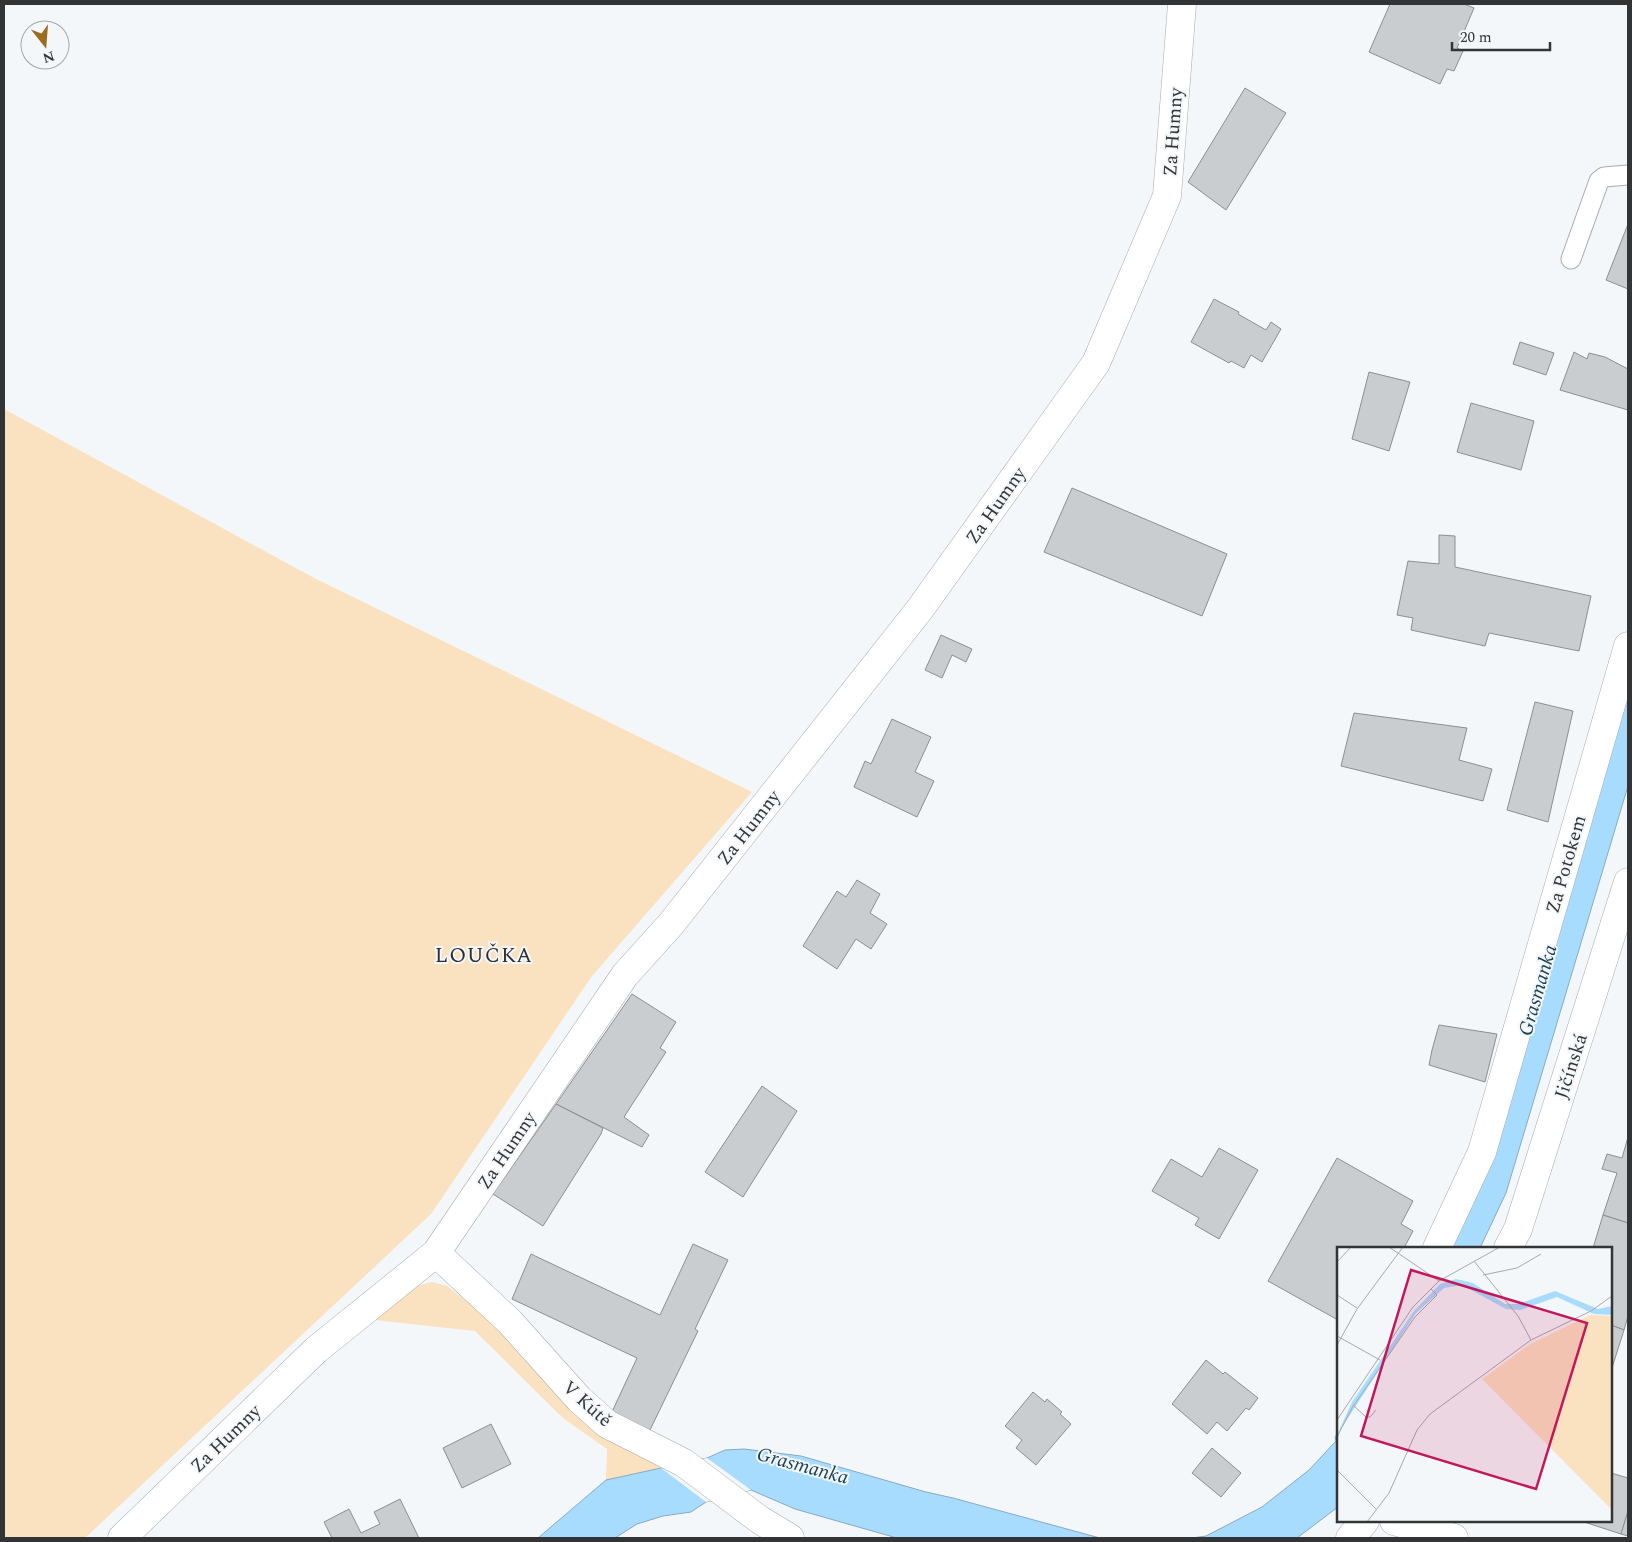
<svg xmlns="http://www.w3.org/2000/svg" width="1632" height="1542" font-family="Spectral,serif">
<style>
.green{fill:#fae1bf}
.water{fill:#a8dcff;stroke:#85aac2}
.pier{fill:#f3f7f9}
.building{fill:#cacdcf;stroke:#8c8f91}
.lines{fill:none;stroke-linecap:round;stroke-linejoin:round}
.service-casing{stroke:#a8abad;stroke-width:21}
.minor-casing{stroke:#a8abad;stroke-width:29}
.service{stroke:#fff;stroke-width:19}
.minor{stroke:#fff;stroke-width:28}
.labels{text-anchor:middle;stroke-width:4;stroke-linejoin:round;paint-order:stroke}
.street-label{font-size:19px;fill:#323435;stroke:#f3f7f9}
.water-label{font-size:20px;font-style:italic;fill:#163e56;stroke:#f3f7f9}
.quarter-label{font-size:21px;letter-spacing:1px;fill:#2c2e30;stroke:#f3f7f9}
.inset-road{fill:none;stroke:#a6a9ab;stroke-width:1}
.view{fill:#c2185b;fill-opacity:0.15;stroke:#c2185b;stroke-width:2.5}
.inset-edge{fill:none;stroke:#323435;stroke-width:2.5}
</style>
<rect width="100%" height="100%" fill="#f3f7f9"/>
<g class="green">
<polygon points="4,409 314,578 752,792 592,976 431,1214 85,1538 4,1538"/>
<polygon points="432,1282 447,1286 501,1327 584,1418 661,1468 606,1480 607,1449 563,1418 475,1331 374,1320 408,1288"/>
</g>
<g class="water">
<polygon points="1628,691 1628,786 1506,1193 1480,1248 1449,1248"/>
<polygon points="1338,1433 1338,1507 1297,1538 1192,1538 1206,1536 1262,1507 1309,1470 1336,1441 1335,1437"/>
<polygon points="744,1449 801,1456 926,1492 953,1498 1100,1538 1107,1538 897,1538 795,1509 751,1490 706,1502 691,1512 663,1516 637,1524 615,1538 538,1538 606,1480 707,1458 725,1450"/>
</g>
<polygon class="pier" points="707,1458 751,1490 706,1502 661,1468"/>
<g class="building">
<polygon points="1390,4 1464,4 1474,8 1457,48 1463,51 1454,71 1447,69 1440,84 1369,52"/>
<polygon points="1245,88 1286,113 1226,210 1188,182"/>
<polygon points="1628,224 1628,289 1606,280"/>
<polygon points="1214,299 1239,312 1238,314 1266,330 1271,322 1281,329 1262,362 1251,355 1244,368 1231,361 1229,363 1191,342"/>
<polygon points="1520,342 1554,353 1546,375 1513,364"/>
<polygon points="1574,352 1587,359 1589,353 1605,357 1628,369 1628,410 1560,390"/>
<polygon points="1369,372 1410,382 1389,451 1352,439"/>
<polygon points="1471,403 1534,421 1521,470 1457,452"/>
<polygon points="1072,488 1227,554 1202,616 1044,552"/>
<polygon points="1439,535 1455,536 1455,567 1591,596 1579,651 1489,633 1485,646 1411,630 1413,618 1397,615 1408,561 1439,564"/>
<polygon points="941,635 972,649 966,662 952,655 942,678 925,670"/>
<polygon points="1535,702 1573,711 1548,822 1507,810"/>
<polygon points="1354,713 1467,728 1459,760 1492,769 1483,801 1341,766"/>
<polygon points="892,719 931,737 915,772 934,781 917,817 854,787 865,761 871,764"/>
<polygon points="857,880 880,894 870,913 887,924 871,949 856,939 837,969 803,946 837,891 846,897"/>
<polygon points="632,994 676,1022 660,1048 666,1052 624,1117 649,1135 642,1147 556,1104"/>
<polygon points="1439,1025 1497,1034 1485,1082 1429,1065 1432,1050"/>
<polygon points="762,1086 797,1111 743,1197 705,1172"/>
<polygon points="556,1104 603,1128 601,1134 543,1226 493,1194"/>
<polygon points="1628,1137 1628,1223 1603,1215 1617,1173 1602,1169 1607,1154 1622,1158"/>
<polygon points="1219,1148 1258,1170 1219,1239 1195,1225 1199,1218 1152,1191 1171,1159 1202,1177"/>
<polygon points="1337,1158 1413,1201 1401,1224 1413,1231 1404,1248 1338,1248 1338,1320 1268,1281"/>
<polygon points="1603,1215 1628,1223 1628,1316 1624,1330 1611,1325 1611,1248 1593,1248"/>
<polygon points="693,1244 728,1260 695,1329 698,1331 649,1432 611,1414 637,1358 512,1299 531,1254 660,1315"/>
<polygon points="1611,1325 1624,1330 1611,1371"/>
<polygon points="1206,1360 1223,1374 1225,1372 1258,1398 1249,1410 1246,1408 1227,1431 1217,1422 1207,1434 1172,1404"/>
<polygon points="1033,1392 1045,1402 1047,1399 1062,1412 1060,1414 1071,1424 1036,1465 1016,1448 1022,1440 1005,1426"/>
<polygon points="491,1424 511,1464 462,1488 443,1448"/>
<polygon points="1212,1448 1241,1473 1221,1497 1192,1473"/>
<polygon points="1611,1473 1628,1478 1628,1511 1621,1534 1581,1521 1611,1521"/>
<polygon points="400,1499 419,1538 332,1538 324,1522 349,1509 361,1533 380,1524 374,1512"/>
<polygon points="1628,1511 1628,1536 1621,1534"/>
</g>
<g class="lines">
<defs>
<polyline id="service" points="1571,259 1599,181 1604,177 1628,175"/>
<g id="minor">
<polyline points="1437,1248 1482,1152 1628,646"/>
<polyline points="1508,1248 1518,1229 1628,882"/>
<polyline points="436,1253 510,1322 579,1399 607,1424 684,1463 760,1520 790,1538"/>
<polyline points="1394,1521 1454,1538"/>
<polyline points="122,1538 316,1350 436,1253 625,975 671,924 920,609 1096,363 1167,196 1182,4"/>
<polyline points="1350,1538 1365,1521"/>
</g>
</defs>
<use href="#service" class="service-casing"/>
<use href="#minor" class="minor-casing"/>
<use href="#service" class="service"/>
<use href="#minor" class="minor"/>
</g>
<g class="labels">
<g class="street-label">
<text transform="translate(1172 132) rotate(-86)" y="7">Za Humny</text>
<text transform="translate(995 505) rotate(-55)" y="7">Za Humny</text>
<text transform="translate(748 827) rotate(-52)" y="7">Za Humny</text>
<text transform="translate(1565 864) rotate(-74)" y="7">Za Potokem</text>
<text transform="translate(1570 1066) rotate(-72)" y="7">Jičínská</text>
<text transform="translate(506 1150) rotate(-56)" y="7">Za Humny</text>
<text transform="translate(588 1403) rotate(42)" y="7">V Kútě</text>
<text transform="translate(225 1438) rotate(-44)" y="7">Za Humny</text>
</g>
<g class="water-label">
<text transform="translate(1537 990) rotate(-74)" y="7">Grasmanka</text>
<text transform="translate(803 1465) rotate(15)" y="7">Grasmanka</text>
</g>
<g class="quarter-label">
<text x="484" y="962">LOUČKA</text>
</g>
</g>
<g transform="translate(1337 1247)">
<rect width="275" height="275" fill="#f3f7f9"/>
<path d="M253,68L275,69V263L145,132L193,97Z" fill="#fae1bf"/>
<path d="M119,32L136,36L168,57H181L218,44L261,62L275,59V68L257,67L220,50L183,63L169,62L125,38L107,41L79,66L0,188L15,155L77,64L103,37Z" fill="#a8dcff"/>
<path class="inset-road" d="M52,0L102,34M137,14L181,69L194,93M0,15L14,0M146,28L180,21L204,7M0,48L20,61M0,89L43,113M0,98L20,62L66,0M16,158L29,170H33L39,163M0,173L76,60L102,34L163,0M0,190L15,161L78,70L100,48L94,42M0,223L39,262M30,275L52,246L80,183L93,167L194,93L254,64L275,49"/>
<path class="view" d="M74,23L250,76L199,242L24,189Z"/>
<rect width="275" height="275" class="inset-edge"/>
</g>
<rect width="1632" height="1542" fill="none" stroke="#323435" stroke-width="10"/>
<g transform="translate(45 45) rotate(163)"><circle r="24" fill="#f3f7f9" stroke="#a6a9ab"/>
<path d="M0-4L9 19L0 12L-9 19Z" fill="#9c6d1f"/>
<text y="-8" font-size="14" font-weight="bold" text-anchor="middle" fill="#323435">N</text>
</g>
<path d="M1452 42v8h98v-8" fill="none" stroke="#323435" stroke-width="2.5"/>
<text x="1460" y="42" font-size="15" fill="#323435" stroke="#f3f7f9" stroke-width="4" paint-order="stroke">20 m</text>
</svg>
